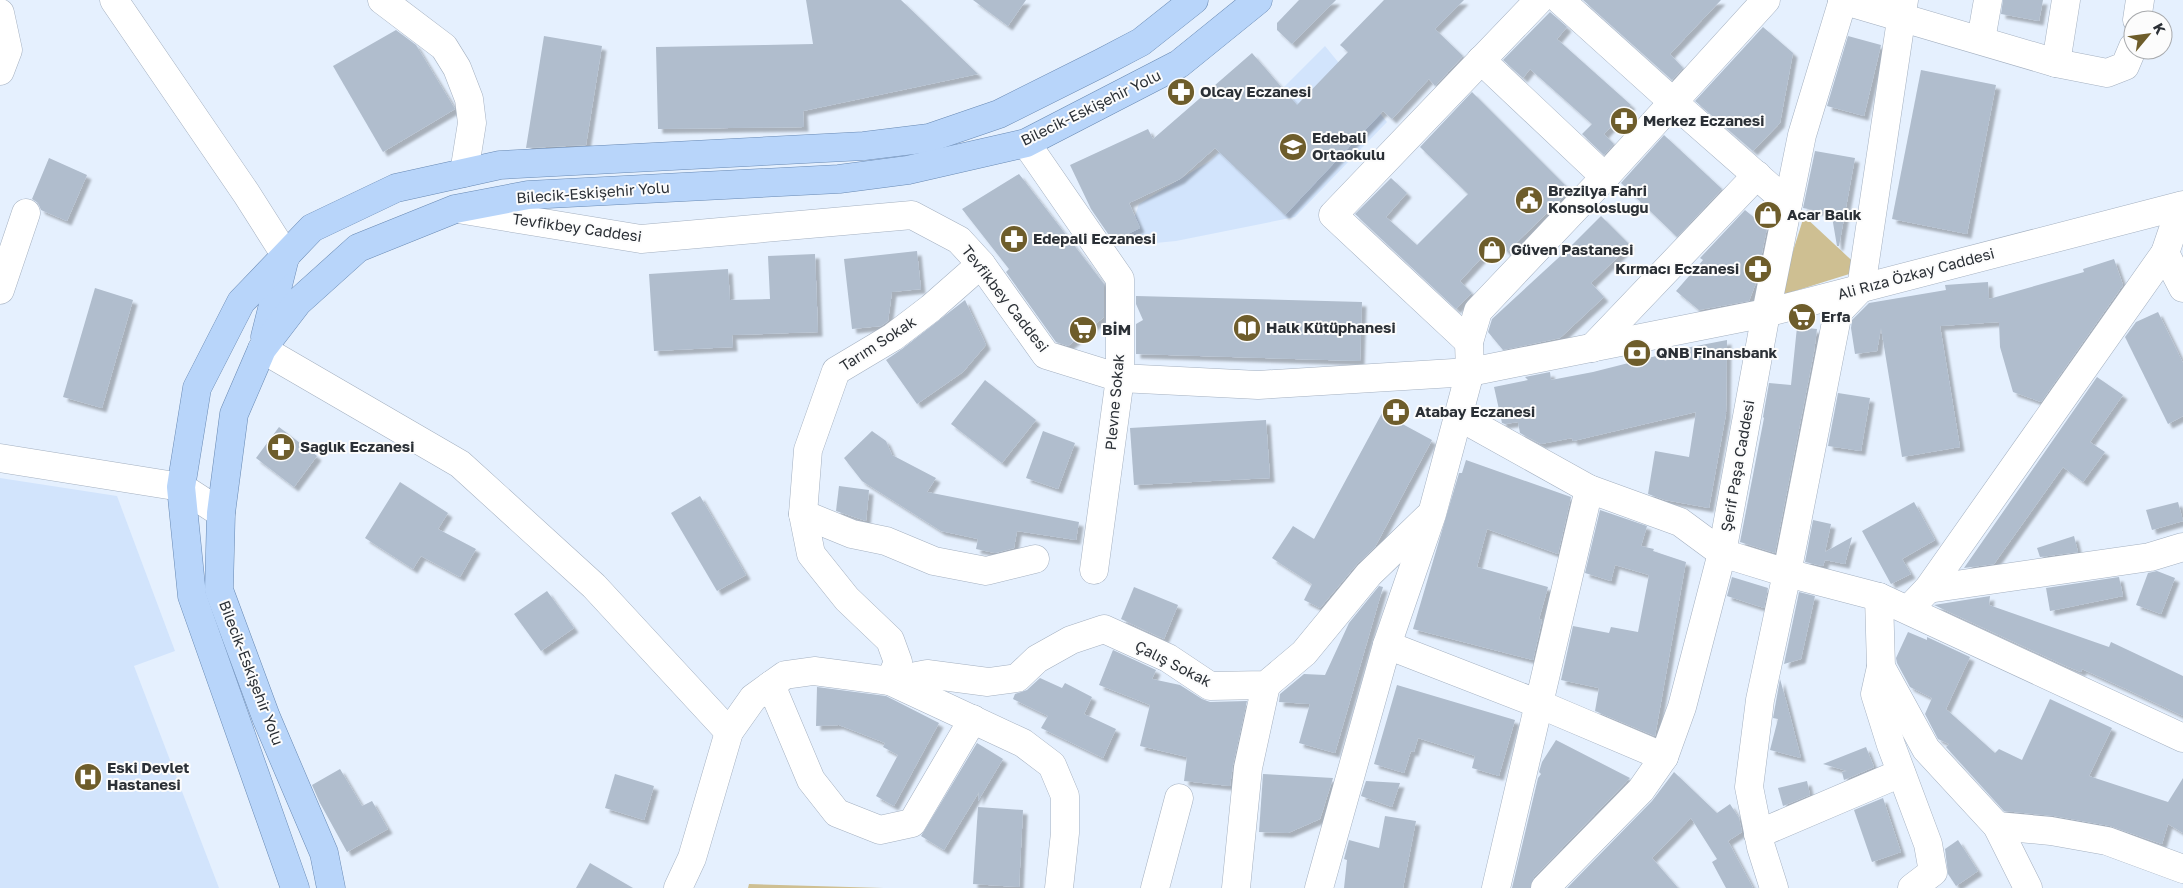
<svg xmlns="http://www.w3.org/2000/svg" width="2183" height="888" font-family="'Golos Text',sans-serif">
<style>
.built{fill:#d2e4fc}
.green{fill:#cebf92}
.building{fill:#b0bdcd;filter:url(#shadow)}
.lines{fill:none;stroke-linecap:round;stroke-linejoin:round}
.minor-casing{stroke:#a4b0c0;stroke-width:29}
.major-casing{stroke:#6889b3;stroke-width:29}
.minor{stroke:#fff;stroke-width:28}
.major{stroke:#b8d5fa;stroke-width:28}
.labels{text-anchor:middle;stroke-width:4;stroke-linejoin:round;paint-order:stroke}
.poi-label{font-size:15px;font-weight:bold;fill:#2b3036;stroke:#fcfcfc;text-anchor:start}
.street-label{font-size:15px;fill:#2b3036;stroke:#fcfcfc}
</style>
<defs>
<filter id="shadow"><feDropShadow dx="4.5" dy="4.5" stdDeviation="1" flood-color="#0004"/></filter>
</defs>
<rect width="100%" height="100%" fill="#e5f0fe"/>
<g class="built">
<polygon points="1325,46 1387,122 1295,217 1176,241 1125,246 1139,204 1210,161"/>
<polygon points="0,478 117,496 175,651 134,666 219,888 0,888"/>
</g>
<g class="green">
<polygon points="1804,216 1862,270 1779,296"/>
<polygon points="749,884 884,888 748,888"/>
</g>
<g class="building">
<polygon points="806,0 901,0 978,74 803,111 804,127 658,129 656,47 813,44"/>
<polygon points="973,0 1026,0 1008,26"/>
<polygon points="1299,0 1336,0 1292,44 1277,30 1277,23"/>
<polygon points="1384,0 1464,0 1435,29 1463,56 1435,86 1429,79 1392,119 1383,111 1285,215 1215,148 1180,179 1129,203 1140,228 1113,241 1091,209 1070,165 1148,129 1153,139 1252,53 1297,105 1348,52 1340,45"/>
<polygon points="1583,0 1721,0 1670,54 1683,68 1672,80"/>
<polygon points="2003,0 2043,0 2039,21 2001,14"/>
<polygon points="1550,12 1567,27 1557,39 1631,105 1604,134 1614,144 1604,155 1582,134 1592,124 1530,69 1523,78 1503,60"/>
<polygon points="1763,27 1793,53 1780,123 1753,151 1695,101"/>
<polygon points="396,30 416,45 455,109 383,152 333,66"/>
<polygon points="544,36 602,46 586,145 526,148"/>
<polygon points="1848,36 1881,45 1864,116 1827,106"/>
<polygon points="1921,70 1996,85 1967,234 1892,219"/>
<polygon points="1472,92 1570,190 1507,252 1497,241 1460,281 1472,293 1456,309 1355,214 1391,178 1407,193 1386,217 1417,245 1468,194 1420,147"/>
<polygon points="1664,135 1722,189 1677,237 1621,183"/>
<polygon points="1815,151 1855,158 1839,246 1837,246 1831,211 1829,213 1803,208"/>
<polygon points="49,158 87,175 67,221 41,210 38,203 32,199"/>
<polygon points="1019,174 1104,284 1104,317 1068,346 1056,342 1006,272 1009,269 962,209"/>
<polygon points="1745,210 1767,228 1756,283 1749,301 1699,310 1676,291 1703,260 1700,258"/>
<polygon points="1601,216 1630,245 1591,283 1604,297 1560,338 1503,350 1488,332 1492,319 1568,249"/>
<polygon points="917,251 921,289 892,292 888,321 881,326 852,329 844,259"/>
<polygon points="815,254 818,332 732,335 733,347 654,351 649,274 728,269 730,300 770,299 768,256"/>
<polygon points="2114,259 2123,285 2041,402 2013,392 2000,347 1999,322 1940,326 1960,447 1902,457 1881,328 1877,351 1855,354 1851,328 1852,320 1869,303 1946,290 1945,285 1988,282 1989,299 2084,272 2083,269"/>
<polygon points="95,288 133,300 102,408 63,397"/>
<polygon points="1136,296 1362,302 1360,361 1136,354 1136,324 1143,320 1136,304"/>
<polygon points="965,300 986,345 963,372 917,404 886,360 902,349"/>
<polygon points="2158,312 2183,363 2183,416 2168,424 2125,337 2136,322"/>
<polygon points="1797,327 1817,329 1814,352 1775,553 1740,542 1764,418 1763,417 1769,383 1791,385"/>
<polygon points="1727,340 1726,414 1709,508 1665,500 1648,494 1655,451 1689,457 1696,412 1573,441 1572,438 1541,444 1520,433 1518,422 1505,424 1502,423 1494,387 1528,380 1525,377 1550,372 1551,380 1593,372 1660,355 1660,353"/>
<polygon points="2097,377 2123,395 2090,442 2105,452 2083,482 2063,467 1994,564 1964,568"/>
<polygon points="985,380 1036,420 1002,463 951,424"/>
<polygon points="1838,393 1870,398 1861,451 1828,446"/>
<polygon points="1382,413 1432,440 1375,547 1357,564 1320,608 1304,600 1312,584 1272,558 1293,526 1314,539"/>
<polygon points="1266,420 1270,478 1134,485 1130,428"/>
<polygon points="279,427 317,456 294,487 256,458"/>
<polygon points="872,431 886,441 892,455 936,478 927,492 1079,522 1076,540 1017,531 1014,548 995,553 976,549 978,539 941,531 862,481 844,458"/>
<polygon points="1043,431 1075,443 1058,489 1026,478"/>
<polygon points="1466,460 1571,497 1558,554 1487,529 1477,567 1548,587 1539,619 1542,620 1533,660 1413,629 1459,473 1462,473"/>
<polygon points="400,482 448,513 438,529 476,549 460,577 421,556 413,569 365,538"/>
<polygon points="839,486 869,490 866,521 836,511"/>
<polygon points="700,496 746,575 717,591 671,513"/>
<polygon points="1914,502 1935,540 1902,559 1911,574 1891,584 1862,531"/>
<polygon points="2178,502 2183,521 2152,530 2146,510"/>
<polygon points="1600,510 1647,526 1641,546 1654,549 1653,551 1686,562 1655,736 1595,711 1599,688 1561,680 1573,626 1609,633 1611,627 1638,632 1649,575 1615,565 1611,581 1585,573"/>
<polygon points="1813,520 1831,524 1825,552 1852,537 1845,564 1825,560 1823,566 1805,562"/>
<polygon points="2074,536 2078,552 2040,557 2037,548"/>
<polygon points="2157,571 2175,578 2161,614 2136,605 2148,573"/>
<polygon points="1732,577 1768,588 1764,608 1727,596"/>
<polygon points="2119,577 2123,596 2050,611 2046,588"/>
<polygon points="1379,586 1383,587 1335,753 1299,743 1310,704 1279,702 1280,694 1304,674 1325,675 1349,623"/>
<polygon points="1134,587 1178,605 1164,639 1121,619"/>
<polygon points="547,591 574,628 541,651 514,614"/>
<polygon points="1799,592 1815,596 1801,659 1784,664"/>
<polygon points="1990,596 1989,605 2109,647 2111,642 2183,676 2183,716 2126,689 2082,669 2081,672 2066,666 1934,605"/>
<polygon points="1908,632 1927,640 1927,637 1970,657 1946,709 1995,753 1999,749 2022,760 2050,699 2112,728 2089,776 2168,802 2183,778 2183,833 2168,824 2162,844 2110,826 2054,816 2004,811 1946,747 1949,744 1938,739 1925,714 1932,698 1910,687 1897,663 1896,658"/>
<polygon points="1113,650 1156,670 1152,679 1180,685 1202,699 1210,702 1247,701 1233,765 1230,786 1184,781 1187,757 1140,746 1150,705 1099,685"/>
<polygon points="1040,678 1062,688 1065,683 1092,697 1084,714 1116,729 1103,758 1041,728 1048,716 1013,699 1015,694 1027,690"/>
<polygon points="1780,679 1787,704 1801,758 1770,750 1778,719 1773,718"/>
<polygon points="1397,685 1515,720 1499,776 1472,768 1475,756 1418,738 1414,752 1411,751 1404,773 1374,764"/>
<polygon points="817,687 886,696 939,723 894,806 876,796 898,755 883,747 885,743 839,725 816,726"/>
<polygon points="1556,740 1630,778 1534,877 1530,888 1512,888 1538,778 1541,774 1539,772 1542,762"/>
<polygon points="977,743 1003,759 978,801 979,792 944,850 921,836"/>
<polygon points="1866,747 1874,767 1844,780 1842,772 1847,771 1823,764"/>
<polygon points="340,769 362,806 372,801 388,829 347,852 320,803 312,785"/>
<polygon points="1674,772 1717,813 1730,804 1739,818 1742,832 1728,841 1753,888 1726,888 1712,862 1717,859 1691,818 1652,858 1678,888 1567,888 1652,801"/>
<polygon points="615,774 654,786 644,820 605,808"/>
<polygon points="1263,774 1333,778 1320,819 1288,833 1259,832"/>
<polygon points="1366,781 1400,783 1392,807 1361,796"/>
<polygon points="1807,781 1810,795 1783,806 1778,788"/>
<polygon points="1883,798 1901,852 1872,862 1854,810"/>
<polygon points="978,807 1023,810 1019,887 973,884"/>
<polygon points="1385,816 1416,821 1403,888 1344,888 1347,860 1344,859 1349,840 1379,848"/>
<polygon points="1958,840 1978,871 1956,886 1948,874 1945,849"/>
<polygon points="590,863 633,888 576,888"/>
</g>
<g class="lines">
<defs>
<g id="minor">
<polyline points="114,0 246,193 286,256"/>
<polyline points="382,0 444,47 457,68 469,99 472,123 464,173"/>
<polyline points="1560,0 1673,102 1788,203"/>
<polyline points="1842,0 2056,63 2107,73 2125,66 2133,47"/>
<polyline points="0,13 8,50 0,71"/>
<polyline points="2137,20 2140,0"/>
<polyline points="1981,40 1988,0"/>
<polyline points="1481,60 1605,177"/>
<polyline points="2056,63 2066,0"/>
<polyline points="1026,143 1120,279 1120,378 1094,570"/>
<polyline points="458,209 641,239 912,215 959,240 981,264 1046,355 1120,378 1258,385 1470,372 1766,313 2183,205"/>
<polyline points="2165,253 2183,288"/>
<polyline points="0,290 26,213"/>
<polyline points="1469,342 1333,215 1539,0"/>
<polyline points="1592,348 1757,175"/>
<polyline points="262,349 460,464 594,586 729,732"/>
<polyline points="1458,416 1589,489 1680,522 1722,553 1787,573 1879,597 2183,738"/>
<polyline points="0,458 181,487 221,513"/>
<polyline points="803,514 852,534 886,541 934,561 986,571 1035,559"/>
<polyline points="1928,589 2150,557 2183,547"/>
<polyline points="1879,597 1881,667 1926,749 1997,826 2028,888"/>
<polyline points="1909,609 1928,589 2165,253 2181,206"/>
<polyline points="1387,645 1539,704 1664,757"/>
<polyline points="1881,667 1875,694 1891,745 1928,844 1933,872 1912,888"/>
<polyline points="890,681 927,674 988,682 1017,678 1037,659 1071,640 1104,629 1168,658 1210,686 1266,685 1304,653 1369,574 1428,517"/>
<polyline points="890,681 898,662 890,640 847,599 811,554 803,514 808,450 836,371 893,337 931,308 981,264"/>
<polyline points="771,685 811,780 837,813 880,830 912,823 973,719"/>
<polyline points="1997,826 2051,831 2107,841 2183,869"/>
<polyline points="1758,834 1901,773"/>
<polyline points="678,888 692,858 729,732 753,698 785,675 814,671 890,681 1023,743 1052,765 1065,796 1065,833 1059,888"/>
<polyline points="1155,888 1179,798"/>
<polyline points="1236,888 1248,768 1266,685"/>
<polyline points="1319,888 1387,645 1432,514 1470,372 1469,342 1478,311 1605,177 1766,0"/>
<polyline points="1496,888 1589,489"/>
<polyline points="1545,888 1641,790 1664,757 1682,707 1722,553 1766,313 1802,135 1843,0"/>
<polyline points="1774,888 1761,847 1749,787 1760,700 1787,573 1838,312 1861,288 1904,0"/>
</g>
<g id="major">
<polyline points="265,337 285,257"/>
<polyline points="295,888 192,596 181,487 197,388 241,302 312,228 396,188 500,165 864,146 929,138 999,114 1101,63 1141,42 1194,0"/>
<polyline points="331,888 324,853 266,717 219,590 221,513 234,414 262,349 298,302 358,248 455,209 528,195 839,179 908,170 1026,143 1179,64 1258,0"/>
</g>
</defs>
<use href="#minor" class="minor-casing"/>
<use href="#major" class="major-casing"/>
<use href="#minor" class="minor"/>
<use href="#major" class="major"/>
</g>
<defs>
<symbol id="pharmacy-disc" viewBox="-11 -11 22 22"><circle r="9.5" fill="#6e5d2b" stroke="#fcfcfc"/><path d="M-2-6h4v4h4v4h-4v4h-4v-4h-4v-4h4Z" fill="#fff"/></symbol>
<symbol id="school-disc" viewBox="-11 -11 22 22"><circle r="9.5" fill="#6e5d2b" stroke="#fcfcfc"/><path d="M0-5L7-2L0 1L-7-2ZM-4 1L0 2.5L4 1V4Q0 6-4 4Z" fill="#fff"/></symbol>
<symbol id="civic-disc" viewBox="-11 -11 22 22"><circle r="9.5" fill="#6e5d2b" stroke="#fcfcfc"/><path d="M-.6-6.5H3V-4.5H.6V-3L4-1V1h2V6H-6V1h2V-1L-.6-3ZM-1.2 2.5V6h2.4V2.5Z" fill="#fff"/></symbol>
<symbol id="shop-disc" viewBox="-11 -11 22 22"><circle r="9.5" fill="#6e5d2b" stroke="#fcfcfc"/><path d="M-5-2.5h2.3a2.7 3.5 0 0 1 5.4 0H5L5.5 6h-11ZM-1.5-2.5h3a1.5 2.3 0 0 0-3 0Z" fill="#fff"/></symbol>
<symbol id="supermarket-disc" viewBox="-11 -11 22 22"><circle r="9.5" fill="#6e5d2b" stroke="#fcfcfc"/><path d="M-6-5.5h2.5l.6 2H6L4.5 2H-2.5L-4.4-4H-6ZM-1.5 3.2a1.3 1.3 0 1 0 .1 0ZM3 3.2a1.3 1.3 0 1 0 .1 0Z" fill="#fff"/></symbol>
<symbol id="library-disc" viewBox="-11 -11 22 22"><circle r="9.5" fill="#6e5d2b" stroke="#fcfcfc"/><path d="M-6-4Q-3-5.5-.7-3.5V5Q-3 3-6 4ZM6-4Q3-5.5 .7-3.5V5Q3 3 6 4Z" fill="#fff"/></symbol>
<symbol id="bank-disc" viewBox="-11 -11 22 22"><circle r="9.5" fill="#6e5d2b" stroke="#fcfcfc"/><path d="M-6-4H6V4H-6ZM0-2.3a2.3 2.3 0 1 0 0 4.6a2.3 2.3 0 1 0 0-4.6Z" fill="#fff"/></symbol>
<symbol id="hospital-disc" viewBox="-11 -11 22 22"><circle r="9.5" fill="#6e5d2b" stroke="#fcfcfc"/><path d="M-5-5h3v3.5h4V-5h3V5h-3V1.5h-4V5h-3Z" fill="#fff"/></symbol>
</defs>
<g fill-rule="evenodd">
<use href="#pharmacy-disc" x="1165" y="76" width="32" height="32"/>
<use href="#pharmacy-disc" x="1608" y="105" width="32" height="32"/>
<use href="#school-disc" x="1277" y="131" width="32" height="32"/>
<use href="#civic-disc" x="1513" y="184" width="32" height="32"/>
<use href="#shop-disc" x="1752" y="199" width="32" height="32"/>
<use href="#pharmacy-disc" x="998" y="223" width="32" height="32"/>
<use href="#shop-disc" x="1476" y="234" width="32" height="32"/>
<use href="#pharmacy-disc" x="1742" y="253" width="32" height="32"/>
<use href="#supermarket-disc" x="1786" y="301" width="32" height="32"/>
<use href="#library-disc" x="1231" y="312" width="32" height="32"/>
<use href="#supermarket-disc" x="1067" y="314" width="32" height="32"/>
<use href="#bank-disc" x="1621" y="337" width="32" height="32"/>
<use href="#pharmacy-disc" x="1380" y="396" width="32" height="32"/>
<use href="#pharmacy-disc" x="265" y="431" width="32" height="32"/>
<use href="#hospital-disc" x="72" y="761" width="32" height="32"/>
</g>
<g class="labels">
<g class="poi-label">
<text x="1200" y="97">Olcay Eczanesi</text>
<text x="1643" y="126">Merkez Eczanesi</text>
<text x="1312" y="143">Edebali<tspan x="1312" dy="17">Ortaokulu</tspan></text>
<text x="1548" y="196">Brezilya Fahri<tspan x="1548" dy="17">Konsolosluğu</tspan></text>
<text x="1787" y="220">Acar Balık</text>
<text x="1033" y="244">Edepali Eczanesi</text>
<text x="1511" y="255">Güven Pastanesi</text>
<text x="1739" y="274" text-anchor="end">Kırmacı Eczanesi</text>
<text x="1821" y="322">Erfa</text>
<text x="1266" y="333">Halk Kütüphanesi</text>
<text x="1102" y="335">BİM</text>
<text x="1656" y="358">QNB Finansbank</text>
<text x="1415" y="417">Atabay Eczanesi</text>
<text x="300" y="452">Sağlık Eczanesi</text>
<text x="107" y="773">Eski Devlet<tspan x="107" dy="17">Hastanesi</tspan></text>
</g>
<g class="street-label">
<text transform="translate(1091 108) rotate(-26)" y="5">Bilecik-Eskişehir Yolu</text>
<text transform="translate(593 193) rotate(-4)" y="5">Bilecik-Eskişehir Yolu</text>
<text transform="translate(577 228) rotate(8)" y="5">Tevfikbey Caddesi</text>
<text transform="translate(1916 274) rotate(-15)" y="5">Ali Rıza Özkay Caddesi</text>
<text transform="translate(1005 299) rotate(52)" y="5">Tevfikbey Caddesi</text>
<text transform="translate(878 344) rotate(-33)" y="5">Tarım Sokak</text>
<text transform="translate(1115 402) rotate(-85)" y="5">Plevne Sokak</text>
<text transform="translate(1738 466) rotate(-80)" y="5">Şerif Paşa Caddesi</text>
<text transform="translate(1173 664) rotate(27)" y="5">Çalış Sokak</text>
<text transform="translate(251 673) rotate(69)" y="5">Bilecik-Eskişehir Yolu</text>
</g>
</g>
<g transform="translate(2148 35) rotate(61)"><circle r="24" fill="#fcfcfc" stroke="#a8aaad"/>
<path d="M0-4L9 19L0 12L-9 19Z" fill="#6e5d2b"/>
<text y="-8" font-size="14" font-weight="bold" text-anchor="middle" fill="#2b3036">K</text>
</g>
</svg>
